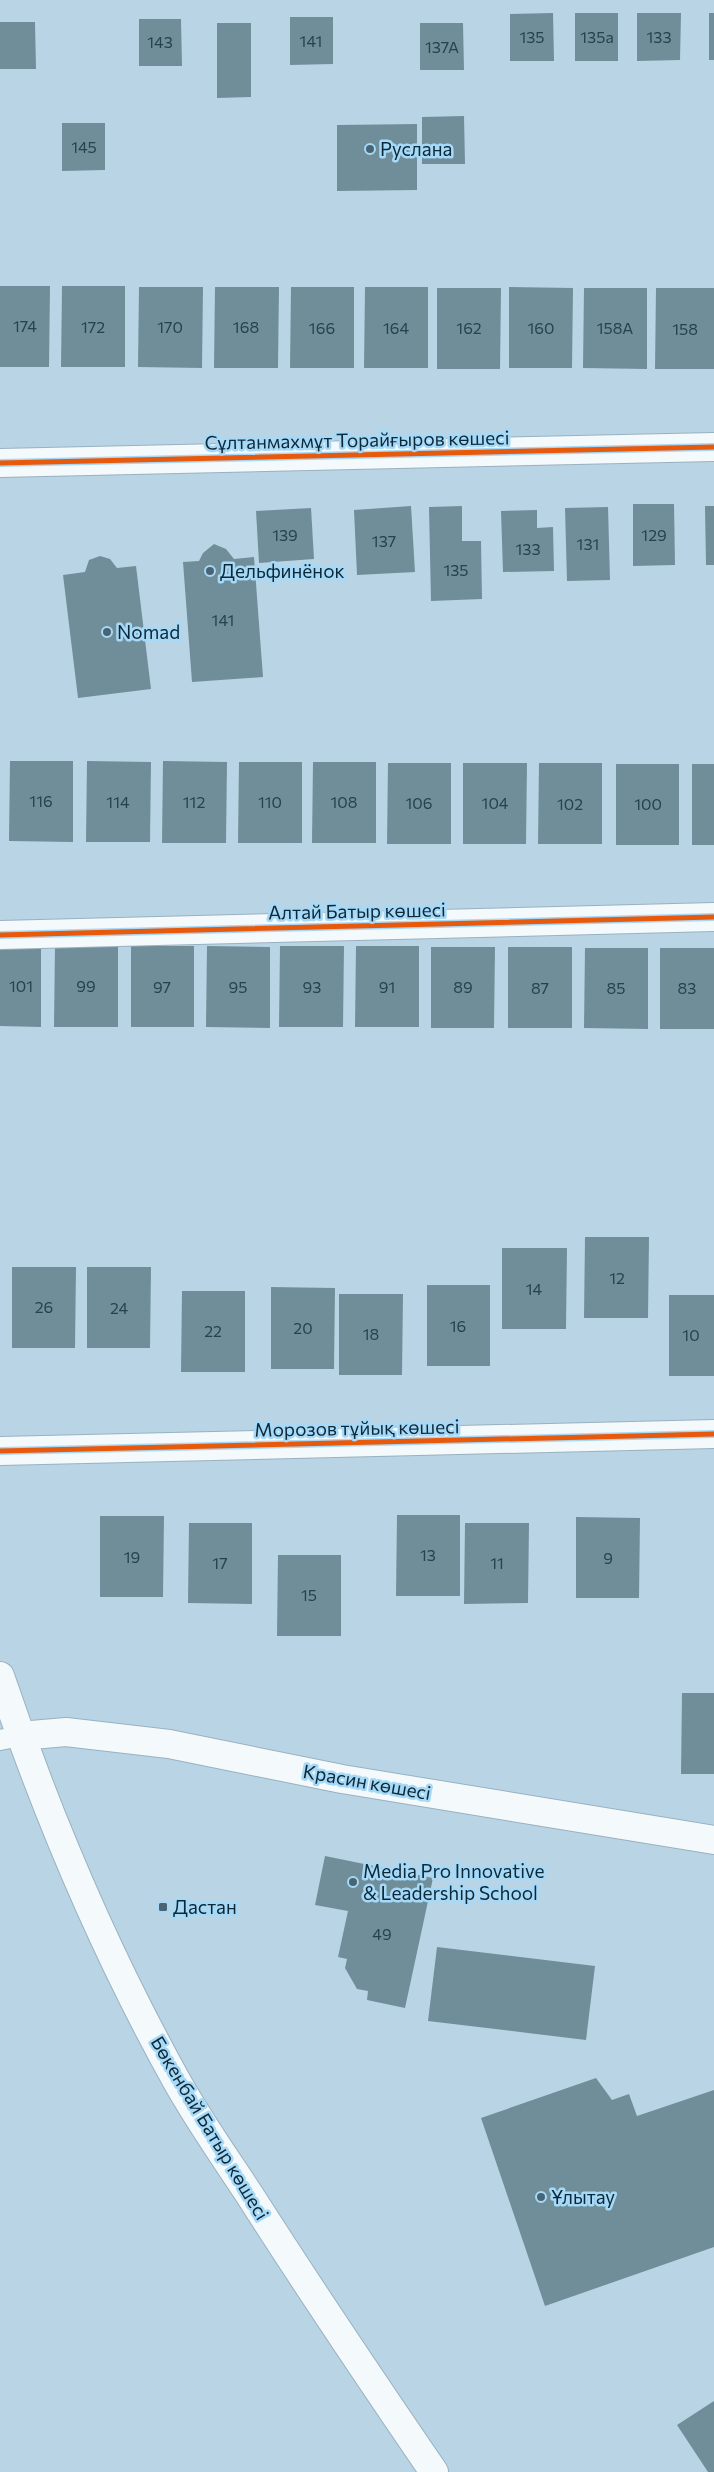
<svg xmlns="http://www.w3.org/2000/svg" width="714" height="2472" font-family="Commissioner,sans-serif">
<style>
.building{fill:#6f8e99}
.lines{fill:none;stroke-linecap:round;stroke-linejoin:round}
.lane-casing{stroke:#99b1c0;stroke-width:22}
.street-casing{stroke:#99b1c0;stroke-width:30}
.secondary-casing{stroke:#99b1c0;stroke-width:30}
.lane{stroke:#f4f9fb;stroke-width:20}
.street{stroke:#f4f9fb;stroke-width:28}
.secondary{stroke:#f4f9fb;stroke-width:28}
.cycleway-casing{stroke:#a6d9f8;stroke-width:8}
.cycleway{stroke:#e8590c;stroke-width:5}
.poi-dot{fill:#496574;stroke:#a6d9f8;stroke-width:2}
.labels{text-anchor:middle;stroke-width:5;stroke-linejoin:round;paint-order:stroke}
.number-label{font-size:16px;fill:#264250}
.poi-label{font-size:19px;fill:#0d2837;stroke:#a6d9f8;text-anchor:start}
.street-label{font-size:19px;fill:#0d2837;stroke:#a6d9f8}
</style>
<rect width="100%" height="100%" fill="#b9d5e5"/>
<g class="building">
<polygon points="553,13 554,61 510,61 510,14"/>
<rect x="575" y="13" width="43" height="48"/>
<polygon points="637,13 681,13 680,60 637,61"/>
<rect x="709" y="13" width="5" height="47"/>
<polygon points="290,17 333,17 333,64 290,65"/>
<polygon points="139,19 181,19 182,66 139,66"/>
<polygon points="0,22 35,22 36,69 0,69"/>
<polygon points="217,23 251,23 251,97 217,98"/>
<polygon points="420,23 463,23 464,70 420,70"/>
<polygon points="464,116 465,164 422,164 422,117"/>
<polygon points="62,123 105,123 105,170 62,171"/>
<polygon points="417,124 417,190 337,191 337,125"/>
<polygon points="0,286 50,286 49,367 0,367"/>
<polygon points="62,286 125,286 125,367 61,367"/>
<polygon points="139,287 203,287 202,368 138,367"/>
<polygon points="215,287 279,287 278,368 214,368"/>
<polygon points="291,287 354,287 354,368 290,368"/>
<polygon points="365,287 428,287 428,368 364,368"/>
<polygon points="509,287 573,288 572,368 509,368"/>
<polygon points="437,288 501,288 500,369 437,369"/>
<polygon points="584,288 647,288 647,369 583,368"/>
<polygon points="656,288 714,288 714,369 655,369"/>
<polygon points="633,504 674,504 675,565 633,566"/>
<polygon points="411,506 415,572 357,575 354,510"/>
<polygon points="462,506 462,541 481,541 482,599 431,601 429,507"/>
<polygon points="705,506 714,506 714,565 706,565"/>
<polygon points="608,507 610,580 567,581 565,508"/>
<polygon points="311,508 314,559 259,563 256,511"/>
<polygon points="537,510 537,528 553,527 554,571 503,572 501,511"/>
<polygon points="214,544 226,549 234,559 254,557 263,677 192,682 183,562 199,561 203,553"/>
<polygon points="100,556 110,559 117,568 136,566 151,689 78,698 63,575 85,572 89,560"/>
<polygon points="10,761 73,761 73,842 9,841"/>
<polygon points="87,761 151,762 150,842 86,842"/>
<polygon points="163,761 227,762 226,843 162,843"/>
<polygon points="239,762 302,762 302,843 238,843"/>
<polygon points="313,762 376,762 376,843 312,843"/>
<polygon points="388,763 451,763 451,844 387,844"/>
<polygon points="463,763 527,763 526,844 463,844"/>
<polygon points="539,763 602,763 602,844 538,844"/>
<rect x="616" y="764" width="63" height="81"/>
<rect x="692" y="764" width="22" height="81"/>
<polygon points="0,945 41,946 41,1027 0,1026"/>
<polygon points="55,946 118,946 118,1027 54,1027"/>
<rect x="131" y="946" width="63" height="81"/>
<polygon points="207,946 270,947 270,1028 206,1027"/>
<polygon points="280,946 344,946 343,1027 279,1027"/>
<polygon points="356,946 419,946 419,1027 355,1027"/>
<polygon points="431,947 495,947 494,1028 431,1028"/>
<rect x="508" y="947" width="64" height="81"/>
<polygon points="585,948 648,948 648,1029 584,1028"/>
<rect x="660" y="948" width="54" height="81"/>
<polygon points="585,1237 649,1237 648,1318 584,1318"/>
<polygon points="502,1248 567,1248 566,1329 502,1329"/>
<polygon points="12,1267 76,1267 75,1348 12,1348"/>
<polygon points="87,1267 151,1267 150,1348 87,1348"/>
<rect x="427" y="1285" width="63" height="81"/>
<polygon points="271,1287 335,1288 334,1369 271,1369"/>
<polygon points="182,1291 245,1291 245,1372 181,1372"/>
<polygon points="339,1294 403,1294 402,1375 339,1375"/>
<rect x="669" y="1295" width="45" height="81"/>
<polygon points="397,1515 460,1515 460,1596 396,1596"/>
<polygon points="100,1516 164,1516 163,1597 100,1597"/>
<polygon points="576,1517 640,1518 639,1598 576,1598"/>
<polygon points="189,1523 252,1523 252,1604 188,1603"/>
<polygon points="465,1523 529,1523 528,1603 464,1604"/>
<polygon points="278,1555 341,1555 341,1636 277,1636"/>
<polygon points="682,1693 714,1693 714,1774 681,1774"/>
<polygon points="325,1856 433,1878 405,2008 367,2000 368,1991 357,1989 345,1968 347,1959 338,1957 348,1911 315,1905"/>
<polygon points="437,1947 595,1966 586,2040 428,2021"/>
<polygon points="596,2078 612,2100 629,2094 637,2116 714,2090 714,2247 545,2306 481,2118"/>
<polygon points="714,2401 714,2472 708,2472 677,2425"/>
</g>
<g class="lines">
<defs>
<polyline id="lane" points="0,1740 20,1736"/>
<g id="street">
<polyline points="0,463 714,447"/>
<polyline points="0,935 714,917"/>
<polyline points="0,1451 714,1434"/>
<polyline points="20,1736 66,1732 169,1744 342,1779 714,1840"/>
</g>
<path id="secondary" d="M0,1676C47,1815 104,1950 175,2078C197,2118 224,2156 249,2194C309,2288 371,2380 434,2472"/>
</defs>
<use href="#lane" class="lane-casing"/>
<use href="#street" class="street-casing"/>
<use href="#secondary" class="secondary-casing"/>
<use href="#lane" class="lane"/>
<use href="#street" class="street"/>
<use href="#secondary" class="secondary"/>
<defs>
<g id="cycleway">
<polyline points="0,463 714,447"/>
<polyline points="0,935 714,917"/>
<polyline points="0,1451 714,1434"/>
</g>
</defs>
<use href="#cycleway" class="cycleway-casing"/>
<use href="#cycleway" class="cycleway"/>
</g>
<g class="poi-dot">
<circle cx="370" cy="149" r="5"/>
<circle cx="210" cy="571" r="5"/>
<circle cx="107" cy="632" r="5"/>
<circle cx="353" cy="1882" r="5"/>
<rect x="158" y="1902" width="10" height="10" rx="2.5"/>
<circle cx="541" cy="2197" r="5"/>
</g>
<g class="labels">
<g class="number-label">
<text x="532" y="43">135</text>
<text x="597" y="43">135а</text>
<text x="659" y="43">133</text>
<text x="311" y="47">141</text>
<text x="160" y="48">143</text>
<text x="442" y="53">137А</text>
<text x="84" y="153">145</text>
<text x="25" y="332">174</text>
<text x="93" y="333">172</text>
<text x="170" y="333">170</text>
<text x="246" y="333">168</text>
<text x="322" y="334">166</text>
<text x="396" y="334">164</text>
<text x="469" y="334">162</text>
<text x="541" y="334">160</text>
<text x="615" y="334">158А</text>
<text x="685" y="335">158</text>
<text x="285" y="541">139</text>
<text x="654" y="541">129</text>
<text x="384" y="547">137</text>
<text x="588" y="550">131</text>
<text x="528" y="555">133</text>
<text x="456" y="576">135</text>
<text x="223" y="626">141</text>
<text x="41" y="807">116</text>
<text x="118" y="808">114</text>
<text x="194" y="808">112</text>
<text x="270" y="808">110</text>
<text x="344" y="808">108</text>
<text x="419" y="809">106</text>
<text x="495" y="809">104</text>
<text x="570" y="810">102</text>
<text x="648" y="810">100</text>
<text x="21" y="992">101</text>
<text x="86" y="992">99</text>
<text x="162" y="993">97</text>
<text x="238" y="993">95</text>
<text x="312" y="993">93</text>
<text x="387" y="993">91</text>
<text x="463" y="993">89</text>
<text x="540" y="994">87</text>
<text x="616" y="994">85</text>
<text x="687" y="994">83</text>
<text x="617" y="1284">12</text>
<text x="534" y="1295">14</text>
<text x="44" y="1313">26</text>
<text x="119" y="1314">24</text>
<text x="458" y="1332">16</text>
<text x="303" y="1334">20</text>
<text x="213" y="1337">22</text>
<text x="371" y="1340">18</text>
<text x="691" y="1341">10</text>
<text x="428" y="1561">13</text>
<text x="132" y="1563">19</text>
<text x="608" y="1564">9</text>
<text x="220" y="1569">17</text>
<text x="497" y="1569">11</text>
<text x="309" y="1601">15</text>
<text x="382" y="1940">49</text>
</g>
<g class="poi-label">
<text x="380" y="156">Руслана</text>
<text x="220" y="578">Дельфинёнок</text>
<text x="117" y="639">Nomad</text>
<text x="363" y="1878">Media Pro Innovative<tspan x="363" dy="22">&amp; Leadership School</tspan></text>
<text x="173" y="1914">Дастан</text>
<text x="551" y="2204">Ұлытау</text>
</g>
<g class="street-label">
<text transform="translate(357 440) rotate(-1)" y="7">Сұлтанмахмұт Торайғыров көшесі</text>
<text transform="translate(357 911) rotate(-1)" y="7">Алтай Батыр көшесі</text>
<text transform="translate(357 1428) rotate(-1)" y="7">Морозов тұйық көшесі</text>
<text transform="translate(367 1782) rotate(10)" y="7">Красин көшесі</text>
<text transform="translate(210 2128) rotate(59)" y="7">Бөкенбай Батыр көшесі</text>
</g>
</g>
</svg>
